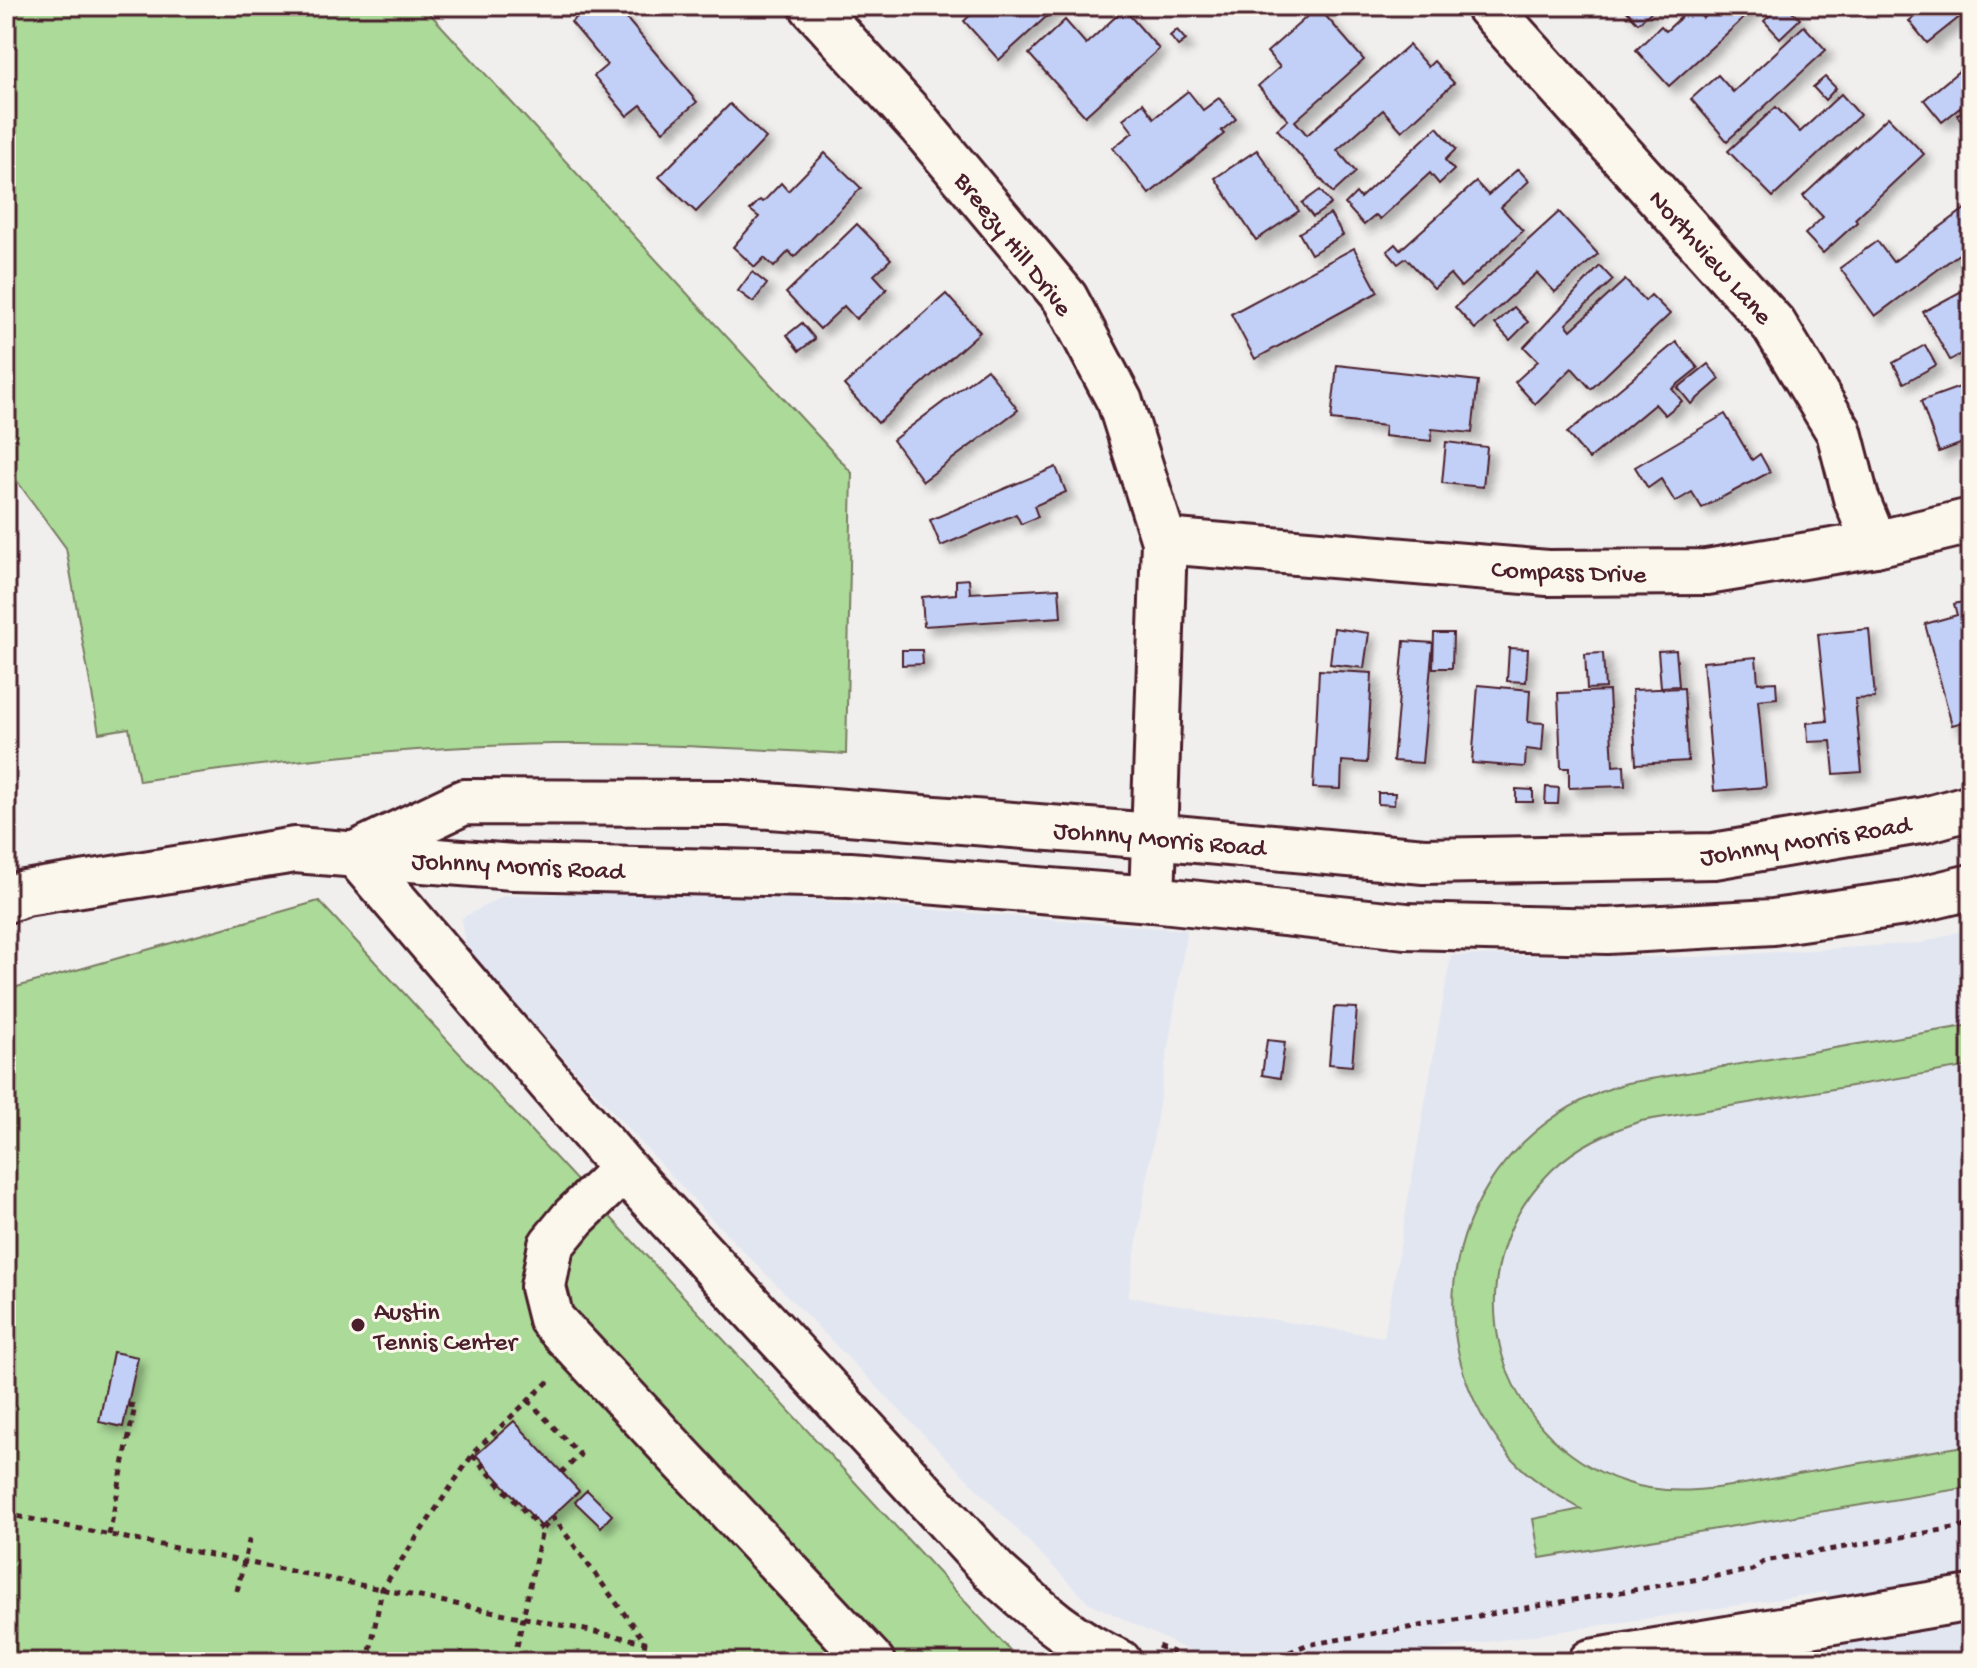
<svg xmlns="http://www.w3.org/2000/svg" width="1977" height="1668" font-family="'Gochi Hand',sans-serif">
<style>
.built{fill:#e2e6f1}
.green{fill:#abda99;stroke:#7a7c62;stroke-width:2}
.building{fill:#c2d0f7;stroke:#4a1f2b;stroke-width:2;filter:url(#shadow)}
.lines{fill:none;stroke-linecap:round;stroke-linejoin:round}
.minor-casing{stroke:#4a1f2b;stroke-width:50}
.path{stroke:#4a1f2b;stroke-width:5;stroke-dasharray:6 6;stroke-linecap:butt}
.minor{stroke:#fbf7ec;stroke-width:44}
.poi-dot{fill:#4a1f2b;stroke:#fbf7ec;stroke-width:3}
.labels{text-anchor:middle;stroke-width:6;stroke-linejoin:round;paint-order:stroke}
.street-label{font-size:26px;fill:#4a1f2b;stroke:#fbf7ec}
.poi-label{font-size:26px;fill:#4a1f2b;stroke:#fbf7ec;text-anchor:start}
</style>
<defs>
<filter id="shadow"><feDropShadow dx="7" dy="7" stdDeviation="4" flood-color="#0004"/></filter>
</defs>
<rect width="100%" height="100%" fill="#f0efee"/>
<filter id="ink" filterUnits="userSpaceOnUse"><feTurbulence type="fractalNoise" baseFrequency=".0125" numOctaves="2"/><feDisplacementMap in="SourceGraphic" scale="16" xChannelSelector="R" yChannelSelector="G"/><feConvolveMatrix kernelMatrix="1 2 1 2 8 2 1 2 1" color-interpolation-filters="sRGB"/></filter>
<g filter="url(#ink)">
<polygon class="built" points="683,890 1187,930 1128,1297 1384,1337 1451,955 1700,957 1921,943 1971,928 1971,1662 1846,1662 1827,1592 1351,1662 1237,1662 1192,1652 1088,1602 705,1212 467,953 462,918 503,896"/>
<g class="green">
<path d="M6,6H423L852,473L846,754C749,749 652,743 555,744C415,746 277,761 139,781L129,728L99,733L66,548L6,466Z"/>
<polygon points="319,901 1018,1659 1025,1662 6,1662 6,990"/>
<path d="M1971,1025V1066L1641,1121C1608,1132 1578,1145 1552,1170C1450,1270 1491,1437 1625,1482C1682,1502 1747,1482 1804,1473C1860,1463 1915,1454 1971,1445V1487L1540,1558L1533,1519L1581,1509C1555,1494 1528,1478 1508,1454C1398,1319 1462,1131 1627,1083Z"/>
</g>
<g class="building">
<polygon points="616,6 697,102 663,131 641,105 627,116 594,76 607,65 571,22 590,6"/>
<polygon points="980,6 1058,6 999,60 964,21"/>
<polygon points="1622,6 1658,6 1638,23"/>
<polygon points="1715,6 1757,6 1669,86 1636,50 1661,26 1666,31 1692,7 1703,18"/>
<polygon points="1779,6 1787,6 1800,19 1780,38 1764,21"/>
<polygon points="1928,6 1971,6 1971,8 1927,43 1909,21"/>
<polygon points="1318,7 1364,60 1295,121 1307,135 1409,45 1428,67 1434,61 1454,83 1402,131 1383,110 1337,150 1356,172 1333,193 1277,129 1288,120 1258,86 1280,67 1267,52"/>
<polygon points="1124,9 1159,49 1085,116 1029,54 1065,20 1086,44"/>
<polygon points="1804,26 1826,50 1727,141 1691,99 1718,75 1733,92"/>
<polygon points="1177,30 1186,40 1178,46 1170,36"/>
<polygon points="1971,61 1971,99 1942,122 1924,100"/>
<polygon points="1825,77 1836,88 1825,100 1813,87"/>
<polygon points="1188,91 1203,110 1219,98 1236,119 1221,131 1224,134 1149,194 1113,148 1133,132 1123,119 1143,103 1154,118"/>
<polygon points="1841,94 1860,115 1773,197 1728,151 1776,107 1800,132"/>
<polygon points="730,104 766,138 696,212 659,177"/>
<polygon points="1969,106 1971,125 1966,128 1957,115"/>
<polygon points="1888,117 1924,154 1855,219 1857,222 1823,253 1805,234 1823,217 1803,196"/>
<polygon points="1437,127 1456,149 1445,160 1454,170 1439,184 1430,173 1380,219 1376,215 1364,225 1345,204 1356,193 1360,198"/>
<polygon points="1257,150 1299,211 1256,240 1215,178"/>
<polygon points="825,153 861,188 794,257 789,251 774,267 764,258 755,267 733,247 759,217 750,210 760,200 763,202 781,183 788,191"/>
<polygon points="1518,169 1529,181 1501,207 1523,231 1461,287 1450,274 1434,288 1406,258 1398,264 1387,251 1395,244 1400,250 1476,182 1488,195"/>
<polygon points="1320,190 1331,204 1313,217 1302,203"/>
<polygon points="1966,208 1971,215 1971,245 1875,316 1840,268 1877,241 1893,262"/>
<polygon points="1559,212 1598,254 1555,292 1537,273 1475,329 1455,307"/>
<polygon points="1330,214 1343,235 1311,254 1299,233"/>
<polygon points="857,224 891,259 874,275 887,289 856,319 844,306 820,329 786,293"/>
<polygon points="1354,248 1378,292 1255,359 1231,314"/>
<polygon points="1600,266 1613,280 1566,324 1571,330 1625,280 1645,301 1651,295 1670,314 1591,389 1572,368 1535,404 1515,382 1538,361 1524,347"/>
<polygon points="752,272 767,284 753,302 738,291"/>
<polygon points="1971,286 1971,348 1950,360 1923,312"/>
<polygon points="946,294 980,332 878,423 844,385"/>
<polygon points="1514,307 1528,322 1510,340 1495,324"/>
<polygon points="802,323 815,339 799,351 787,335"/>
<polygon points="1676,342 1698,368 1672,389 1682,401 1665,415 1655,404 1589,459 1567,433"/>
<polygon points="1925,345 1936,365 1904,383 1893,363"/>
<polygon points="1708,364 1720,379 1691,404 1678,388"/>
<polygon points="1337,365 1478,381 1472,433 1432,429 1431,441 1384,436 1385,426 1331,420"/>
<polygon points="987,369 1018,410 923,481 893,440"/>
<polygon points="1971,383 1971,440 1939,452 1921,401"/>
<polygon points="1725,414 1752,460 1760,454 1770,472 1702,508 1692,492 1675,502 1661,479 1648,488 1635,467"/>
<polygon points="1446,442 1487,447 1483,487 1442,483"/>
<polygon points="1056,467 1066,492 1034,506 1038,517 1021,524 1016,514 941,546 930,520"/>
<polygon points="969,579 970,593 1059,588 1061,617 924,626 922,597 956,594 956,580"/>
<polygon points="1971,600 1971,633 1963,635 1964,639 1971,637 1971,660 1964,661 1971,689 1971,720 1952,725 1925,624 1957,615 1954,604"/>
<polygon points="1334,628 1369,633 1364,668 1330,664"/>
<polygon points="1869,629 1875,698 1855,699 1862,772 1834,774 1831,741 1808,742 1807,723 1827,721 1818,634"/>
<polygon points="1434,633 1453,633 1452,668 1433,668"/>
<polygon points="1404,641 1433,643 1422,763 1393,761"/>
<polygon points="1509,648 1528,649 1526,682 1507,681"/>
<polygon points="902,650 922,650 923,664 902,665"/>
<polygon points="1676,650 1679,686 1661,687 1658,651"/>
<polygon points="1603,653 1605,688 1587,689 1585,654"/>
<polygon points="1756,657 1758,683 1776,682 1777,698 1758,700 1766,787 1714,791 1703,662"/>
<polygon points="1319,670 1372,673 1367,763 1342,761 1341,789 1313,788"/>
<polygon points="1478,685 1530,690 1528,722 1544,723 1542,751 1526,749 1525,767 1472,763"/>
<polygon points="1684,688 1688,761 1636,764 1632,690"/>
<polygon points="1609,691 1613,766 1624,765 1625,786 1569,788 1569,768 1561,768 1558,693"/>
<polygon points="1546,787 1559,788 1558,804 1545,804"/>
<polygon points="1516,789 1533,790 1533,802 1516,802"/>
<polygon points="1378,793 1395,793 1394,805 1378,804"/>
<polygon points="1334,1007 1357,1008 1352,1066 1329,1064"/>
<polygon points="1267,1040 1285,1042 1280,1078 1262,1075"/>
<polygon points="113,1352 138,1357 123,1427 99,1422"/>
<polygon points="514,1421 579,1491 541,1526 476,1455"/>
<polygon points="587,1490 612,1515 601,1527 575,1502"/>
</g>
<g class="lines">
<defs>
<g id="minor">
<polyline points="812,6 921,126 1065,298 1120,402 1164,541 1152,899"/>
<polyline points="1488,6 1774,325 1839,432 1856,498 1875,544"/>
<polyline points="1164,541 1548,573 1707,572 1875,544 1971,521"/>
<polyline points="357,853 464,802 730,803 1153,836 1424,861 1714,856 1925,820 1971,807"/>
<path d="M355,854L624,1169L996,1573C1034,1607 1072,1642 1119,1662"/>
<polyline points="6,900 25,893 295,850 513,867 850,875 1152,899 1406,926 1607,931 1773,922 1905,903 1971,887"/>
<polyline points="624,1169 574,1217 551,1245 543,1287 551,1319 872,1662"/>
<polyline points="1591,1662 1971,1598"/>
</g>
</defs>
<use href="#minor" class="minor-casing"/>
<g class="path">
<polyline points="528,1400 580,1455 562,1472"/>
<polyline points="472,1455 542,1530"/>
<polyline points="6,1514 645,1642"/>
<polyline points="109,1535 135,1406 128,1405"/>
<polyline points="237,1591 250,1537"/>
<polyline points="517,1646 542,1530 554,1518 645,1642 642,1662"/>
<polyline points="1158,1646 1184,1657 1208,1662"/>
<polyline points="368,1662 382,1589 475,1451 551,1379"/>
<polyline points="1267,1662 1306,1645 1752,1570 1765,1561 1971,1525"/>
</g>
<use href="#minor" class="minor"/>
</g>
</g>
<circle class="poi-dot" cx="358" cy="1325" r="8"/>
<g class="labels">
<g class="street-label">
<text transform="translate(1015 243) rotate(52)" y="9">Breezy Hill Drive</text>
<text transform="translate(1712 256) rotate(48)" y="9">Northview Lane</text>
<text transform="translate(1569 570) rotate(2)" y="9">Compass Drive</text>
<text transform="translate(1160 837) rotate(5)" y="9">Johnny Morris Road</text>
<text transform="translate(1805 839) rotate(-9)" y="9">Johnny Morris Road</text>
<text transform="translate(518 864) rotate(3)" y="9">Johnny Morris Road</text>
</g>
<g class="poi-label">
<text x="374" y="1319">Austin<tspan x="374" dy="30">Tennis Center</tspan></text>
</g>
</g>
<rect width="1977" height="1668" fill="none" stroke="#fbf7ec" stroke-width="32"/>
<rect x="16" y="16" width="1945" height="1636" fill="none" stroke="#4a1f2b" stroke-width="3" filter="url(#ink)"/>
</svg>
